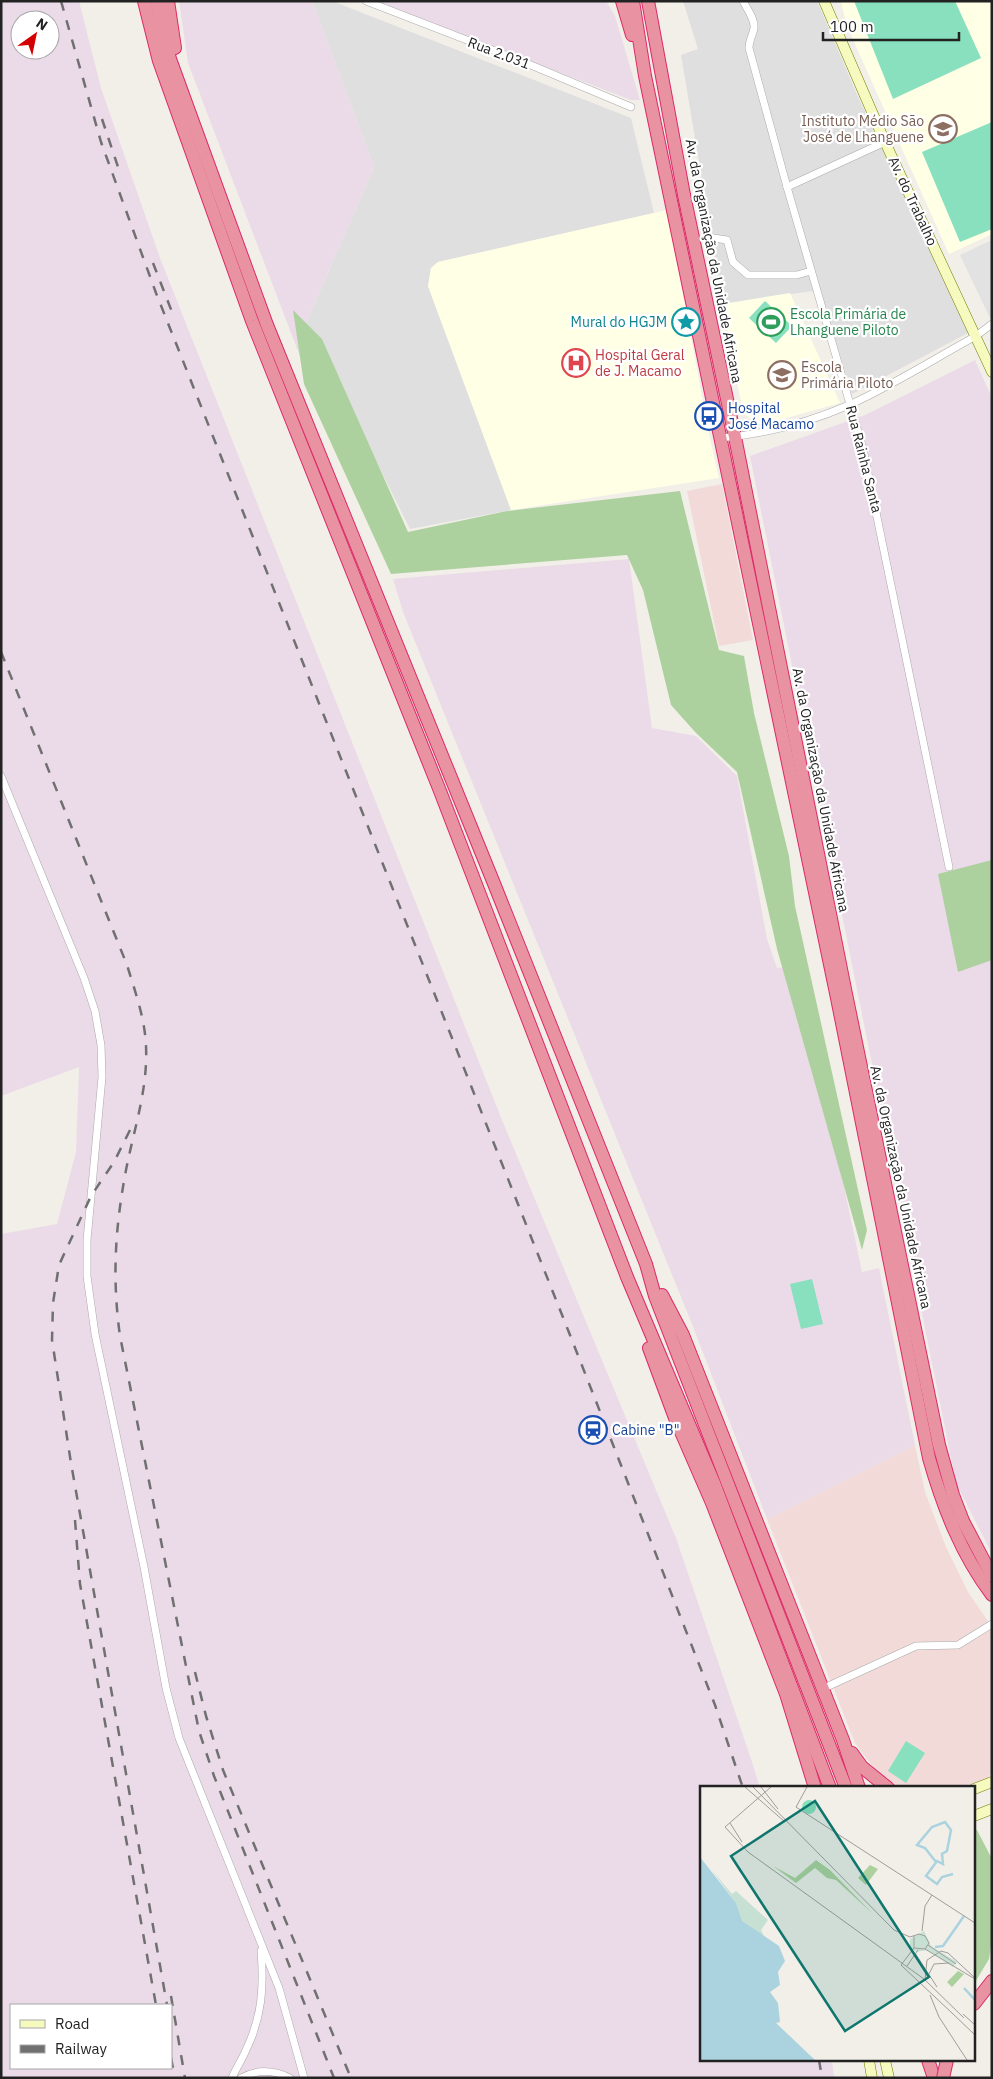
<svg xmlns="http://www.w3.org/2000/svg" width="993" height="2079" font-family="'IBM Plex Sans',sans-serif">
<style>
.residential{fill:#e0dfdf}
.commercial{fill:#f2dad9}
.industrial{fill:#ebdbe8;fill-rule:evenodd}
.education{fill:#ffffe5}
.forest{fill:#add19e}
.pitch{fill:#88e0be}
.parking{fill:#e2e2e2}
.lines{fill:none;stroke-linecap:round;stroke-linejoin:round}
.street-casing{stroke:#a9a9a9;stroke-width:8}
.secondary-casing{stroke:#707d05;stroke-width:11}
.highway-casing{stroke:#dc2a67;stroke-width:14}
.street{stroke:#fff;stroke-width:7}
.secondary{stroke:#f7fabf;stroke-width:10}
.highway{stroke:#e892a2;stroke-width:12}
.rail{stroke:#707070;stroke-width:2.5;stroke-dasharray:10 10;stroke-linecap:butt}
.highway-bridge-casing{stroke:#dc2a67;stroke-width:14;stroke-linecap:butt}
.highway-bridge{stroke:#e892a2;stroke-width:12}
.labels{text-anchor:middle;stroke-width:4.5;stroke-linejoin:round;paint-order:stroke}
.street-label{font-size:14px;fill:#222;stroke:#fff}
.education-label{font-size:14px;fill:#785e54;stroke:#fff;text-anchor:end}
.leisure-label{font-size:14px;fill:#27864d;stroke:#fff;text-anchor:start}
.culture-label{font-size:14px;fill:#0d838f;stroke:#fff;text-anchor:end}
.health-label{font-size:14px;fill:#be3a42;stroke:#fff;text-anchor:start}
.transit-label{font-size:14px;fill:#164399;stroke:#fff;text-anchor:start}
.inset-river{fill:none;stroke:#aad3df;stroke-width:2.5}
.inset-road{fill:none;stroke:#9f9d99;stroke-width:1}
.view{fill:#0f766e;fill-opacity:0.15;stroke:#0f766e;stroke-width:2.5}
.inset-edge{fill:none;stroke:#222;stroke-width:2.5}
</style>
<rect width="100%" height="100%" fill="#f2efe9"/>
<g class="residential">
<polygon points="312,1 332,1 631,118 654,213 438,262 431,268 428,286 511,510 410,529 345,399 309,378 296,346 374,167"/>
<polygon points="683,1 817,1 858,97 968,333 852,394 820,290 723,304 681,55 698,49"/>
</g>
<g class="commercial">
<polygon points="722,484 753,640 719,646 687,491"/>
<polygon points="915,1445 925,1492 946,1547 968,1592 992,1627 992,1771 988,1778 960,1788 898,1788 889,1783 874,1768 855,1743 767,1519"/>
</g>
<g class="industrial">
<path d="M1,1H79L101,88L160,258L502,1120L676,1538L751,1759L760,1788H702V2060H832L834,2078H1V1234L57,1224L76,1152L79,1067L1,1096ZM20,20H50V50H20ZM11,2005H171V2068H11Z"/>
<polygon points="179,1 312,1 374,167 296,346 188,63"/>
<polygon points="374,1 606,1 615,16 640,100 631,100"/>
<polygon points="975,360 992,398 992,1554 956,1483 750,456 865,415"/>
<polygon points="629,559 652,728 696,736 737,776 767,939 777,968 791,966 842,1177 862,1272 879,1268 915,1445 767,1519 692,1324 403,612 393,579"/>
</g>
<g class="education">
<polygon points="841,1 992,1 992,234 949,254 846,24"/>
<polygon points="667,210 710,439 719,478 511,510 428,286 431,268 438,262"/>
<polygon points="790,293 840,403 761,425 743,414 723,304"/>
</g>
<g class="forest">
<polygon points="293,310 322,339 408,532 507,511 680,491 719,650 744,656 754,713 789,856 795,906 867,1230 862,1250 777,949 737,772 696,733 671,705 643,590 627,555 391,574 304,384"/>
<polygon points="992,860 992,960 958,972 938,874"/>
<polygon points="974,1830 977,1830 992,1859 992,1939 989,1959 974,1984"/>
</g>
<g class="pitch">
<polygon points="854,1 955,1 981,58 893,99"/>
<polygon points="992,122 992,229 960,242 922,152"/>
<polygon points="765,301 792,326 776,343 749,318"/>
<polygon points="812,1279 823,1324 801,1329 790,1284"/>
<polygon points="906,1741 925,1753 906,1783 888,1771"/>
</g>
<polygon class="parking" points="992,240 992,317 990,318 960,255"/>
<g class="lines">
<defs>
<g id="street">
<polyline points="366,1 526,63 631,107"/>
<path d="M743,1C747,9 755,19 754,28C753,35 749,40 749,48L787,187L863,449L949,867"/>
<polyline points="787,187 885,142"/>
<polyline points="707,237 727,240 733,262 748,275 797,275 811,271"/>
<path d="M721,438C764,434 810,422 849,405C893,385 934,359 976,336L992,324"/>
<polyline points="1,776 84,978 95,1011 101,1045 102,1077 87,1240 87,1276 95,1334 144,1567 166,1688 179,1738 279,1988 304,2078"/>
<polyline points="822,1689 916,1646 958,1645 992,1624"/>
<path d="M232,2078C236,2068 242,2060 246,2050C262,2017 264,1987 261,1951"/>
<path d="M241,2078C257,2069 275,2070 290,2078"/>
</g>
<g id="secondary">
<polyline points="824,1 885,142 992,372"/>
<polyline points="974,1789 992,1782"/>
<polyline points="974,1816 992,1809"/>
<polyline points="869,2060 872,2078"/>
<polyline points="885,2060 889,2078"/>
</g>
<g id="highway">
<polyline points="144,1 159,61 252,321 440,791 627,1277 714,1483 830,1788"/>
<polyline points="156,1 170,59 267,325 495,886 646,1264 655,1296 846,1788"/>
<polyline points="168,1 175,48"/>
<polyline points="622,1 632,35"/>
<path d="M633,1L645,76L837,998L929,1458C943,1507 961,1554 992,1595"/>
<polyline points="648,1 684,195 735,437 846,994 939,1445 953,1495 963,1521 992,1576"/>
<polyline points="662,1295 683,1335 843,1740 859,1788"/>
<polyline points="649,1348 675,1418 712,1503 786,1694 815,1788"/>
<polyline points="852,1753 862,1767 888,1788"/>
<polyline points="974,2004 992,1981"/>
<polyline points="928,2060 934,2078"/>
</g>
</defs>
<use href="#street" class="street-casing"/>
<use href="#secondary" class="secondary-casing"/>
<use href="#highway" class="highway-casing"/>
<use href="#street" class="street"/>
<use href="#secondary" class="secondary"/>
<use href="#highway" class="highway"/>
<g class="rail">
<polyline points="61,1 101,142 156,293 570,1335 715,1705 743,1788"/>
<polyline points="102,119 120,173"/>
<polyline points="153,263 172,312"/>
<path d="M1,652L127,965C135,991 145,1019 146,1046C148,1089 134,1129 126,1170C115,1228 112,1278 120,1336L199,1731L214,1776L334,2078"/>
<polyline points="130,1130 114,1162 91,1196 59,1265 53,1303 52,1340 71,1463 167,2005"/>
<polyline points="75,1520 80,1584 156,2005"/>
<polyline points="195,1672 206,1716 223,1770 351,2078"/>
<polyline points="171,1996 185,2078"/>
<polyline points="171,2058 175,2078"/>
<polyline points="819,2060 822,2078"/>
</g>
<defs>
<polyline id="highway-bridge" points="943,2078 947,2060"/>
</defs>
<use href="#highway-bridge" class="highway-bridge-casing"/>
<use href="#highway-bridge" class="highway-bridge"/>
</g>
<defs>
<symbol id="school-ring" viewBox="-11 -11 22 22"><circle r="9.5" fill="#fff" stroke="#8d6e63" stroke-width="1.5"/><path d="M0-5L7-2L0 1L-7-2ZM-4 1L0 2.5L4 1V4Q0 6-4 4Z" fill="#8d6e63"/></symbol>
<symbol id="sight-ring" viewBox="-11 -11 22 22"><circle r="9.5" fill="#fff" stroke="#0f9aa8" stroke-width="1.5"/><path d="M0-6L1.8-2.2L6-1.7L2.9 1.2L3.7 5.4L0 3.3L-3.7 5.4L-2.9 1.2L-6-1.7L-1.8-2.2Z" fill="#0f9aa8"/></symbol>
<symbol id="stadium-ring" viewBox="-11 -11 22 22"><circle r="9.5" fill="#fff" stroke="#2e9e5b" stroke-width="1.5"/><path d="M0-5a6.5 5 0 1 0 0 10a6.5 5 0 1 0 0-10ZM-3.5-1.8h7v3.6h-7Z" fill="#2e9e5b"/></symbol>
<symbol id="hospital-ring" viewBox="-11 -11 22 22"><circle r="9.5" fill="#fff" stroke="#e0444e" stroke-width="1.5"/><path d="M-5-5h3v3.5h4V-5h3V5h-3V1.5h-4V5h-3Z" fill="#e0444e"/></symbol>
<symbol id="bus-ring" viewBox="-11 -11 22 22"><circle r="9.5" fill="#fff" stroke="#1a4fb4" stroke-width="1.5"/><path d="M-5-6H5V4H4V6H2V4H-2V6H-4V4H-5ZM-3.5-4V0h7V-4ZM-3.5 1.2v1.5H-2V1.2ZM2 1.2v1.5H3.5V1.2Z" fill="#1a4fb4"/></symbol>
<symbol id="station-ring" viewBox="-11 -11 22 22"><circle r="9.5" fill="#fff" stroke="#1a4fb4" stroke-width="1.5"/><path d="M-3-6H3Q5-6 5-4V2Q5 4 3 4L4.5 6H3L1.5 4h-3L-3 6H-4.5L-3 4Q-5 4-5 2V-4Q-5-6-3-6ZM-3.5-4v3h7v-3ZM-3.5 1v1.5H-2V1ZM2 1v1.5H3.5V1Z" fill="#1a4fb4"/></symbol>
</defs>
<g fill-rule="evenodd">
<use href="#school-ring" x="927" y="113" width="32" height="32"/>
<use href="#sight-ring" x="670" y="306" width="32" height="32"/>
<use href="#stadium-ring" x="755" y="306" width="32" height="32"/>
<use href="#hospital-ring" x="560" y="347" width="32" height="32"/>
<use href="#school-ring" x="766" y="359" width="32" height="32"/>
<use href="#bus-ring" x="693" y="400" width="32" height="32"/>
<use href="#station-ring" x="577" y="1414" width="32" height="32"/>
</g>
<g class="labels">
<g class="street-label">
<text transform="translate(499 53) rotate(21)" y="5">Rua 2.031</text>
<text transform="translate(913 201) rotate(65)" y="5">Av. do Trabalho</text>
<text transform="translate(714 261) rotate(79)" y="5">Av. da Organização da Unidade Africana</text>
<text transform="translate(864 459) rotate(76)" y="5">Rua Rainha Santa</text>
<text transform="translate(821 790) rotate(79)" y="5">Av. da Organização da Unidade Africana</text>
<text transform="translate(901 1187) rotate(78)" y="5">Av. da Organização da Unidade Africana</text>
</g>
<g class="education-label">
<text x="924" y="126">Instituto Médio São<tspan x="924" dy="16">José de Lhanguene</tspan></text>
<text x="801" y="372" text-anchor="start">Escola<tspan x="801" dy="16">Primária Piloto</tspan></text>
</g>
<g class="leisure-label">
<text x="790" y="319">Escola Primária de<tspan x="790" dy="16">Lhanguene Piloto</tspan></text>
</g>
<g class="culture-label">
<text x="667" y="327">Mural do HGJM</text>
</g>
<g class="health-label">
<text x="595" y="360">Hospital Geral<tspan x="595" dy="16">de J. Macamo</tspan></text>
</g>
<g class="transit-label">
<text x="728" y="413">Hospital<tspan x="728" dy="16">José Macamo</tspan></text>
<text x="612" y="1435">Cabine "B"</text>
</g>
</g>
<g transform="translate(700 1786)">
<rect width="275" height="275" fill="#f2efe9"/>
<path d="M116,74L130,84L173,128L136,94L127,92L115,82L96,97L73,80L95,92ZM170,79L178,83L166,99L158,92ZM258,185L264,188L252,201L247,196Z" fill="#add19e"/>
<path d="M11,83L32,108L36,105L68,134L61,144L64,150L49,143L41,134L36,117ZM224,145L231,160L257,176L253,181L227,164L216,166L210,161V153Z" fill="#c6e0d4"/>
<path d="M102 21a7 7 0 1 1 14 0a7 7 0 1 1-14 0Z" fill="#88e0be"/>
<path d="M0,71L36,117L42,135L79,160L85,175L78,186L80,199L70,206L78,217L80,236L76,237L115,274H0Z" fill="#aad3df"/>
<path class="inset-river" d="M236,76L225,62L217,59L232,41L245,36L251,44L247,65L242,68L243,78L237,75L226,90L237,98L242,91L253,88M235,161L243,160L264,130M264,202L275,214"/>
<path class="inset-road" d="M45,1L85,36M53,1L194,144L210,151L219,148L225,150L229,157L225,163L214,162V150M61,1L78,23M71,1L25,41L48,66L224,193L264,232M107,1L96,21L275,137M30,37L42,56M222,145L225,120L232,109M228,159L256,178M214,162L201,179L253,228M225,163L275,193M215,167L237,201M207,180L218,164M229,188L234,178L249,177M225,194L227,174L241,165L248,167L274,191M230,209L239,231L267,274M252,227L275,249M263,228L275,239"/>
<path class="view" d="M115,15L229,191L145,245L31,70Z"/>
<rect width="275" height="275" class="inset-edge"/>
</g>
<rect width="993" height="2079" fill="none" stroke="#222222" stroke-width="5"/>
<rect x="10" y="2004" width="162" height="65" fill="#ffffff" stroke="#a7a7a7"/>
<rect x="20" y="2020" width="25" height="8" fill="#f7fabf" stroke="#a7a7a7"/>
<text x="55" y="2029" font-size="15" fill="#222222">Road</text>
<rect x="20" y="2045" width="25" height="8" fill="#707070" stroke="#a7a7a7"/>
<text x="55" y="2054" font-size="15" fill="#222222">Railway</text>
<g transform="translate(35 35) rotate(33)"><circle r="24" fill="#ffffff" stroke="#a7a7a7"/>
<path d="M0-4L9 19L0 12L-9 19Z" fill="#d40000"/>
<text y="-8" font-size="14" font-weight="bold" text-anchor="middle" fill="#222222">N</text>
</g>
<path d="M823 32v8h136v-8" fill="none" stroke="#222222" stroke-width="2.5"/>
<text x="830" y="32" font-size="15" fill="#222222" stroke="#ffffff" stroke-width="4" paint-order="stroke">100 m</text>
</svg>
